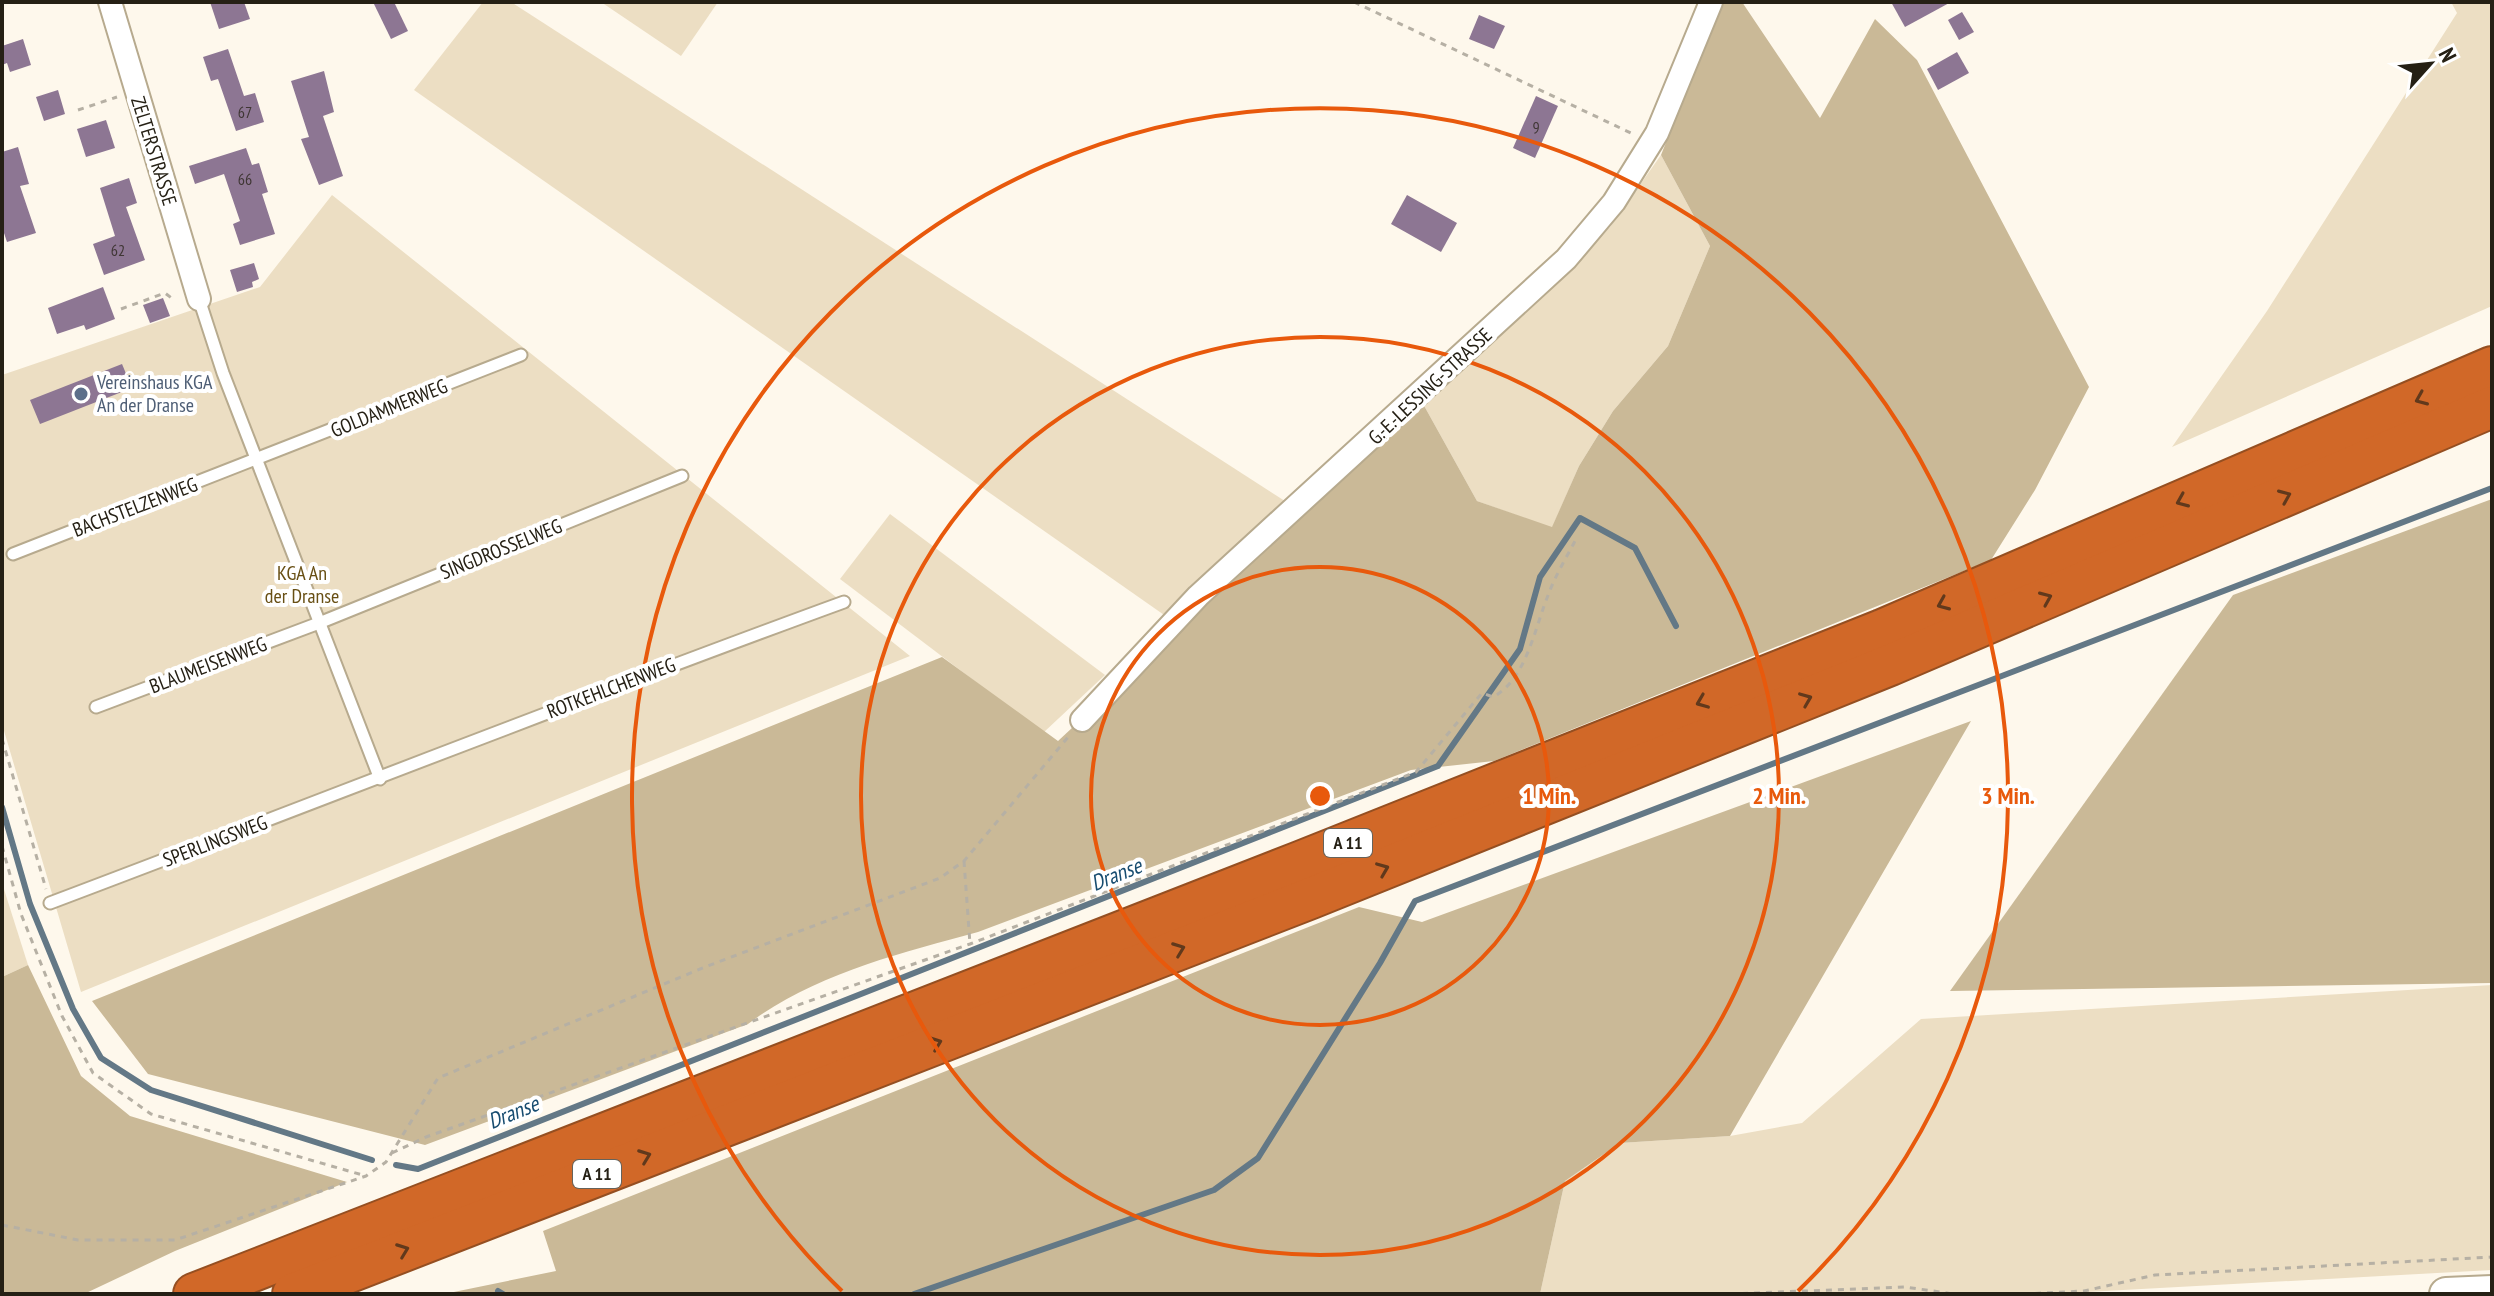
<svg xmlns="http://www.w3.org/2000/svg" width="2494" height="1296" font-family="'PT Sans Narrow',sans-serif">
<style>
.green{fill:#ecdec3}
.forest{fill:#cab997}
.lines{fill:none;stroke-linecap:round;stroke-linejoin:round}
.stream{stroke:#637886;stroke-width:6}
.building{fill:#8d7693}
.lane-casing{stroke:#b7aa8e;stroke-width:15}
.street-casing{stroke:#b7aa8e;stroke-width:26}
.secondary-casing{stroke:#b7aa8e;stroke-width:36}
.highway-casing{stroke:#954f21;stroke-width:44}
.path{stroke:#b6b0a4;stroke-width:3;stroke-dasharray:6 6;stroke-linecap:butt}
.lane{stroke:#fff;stroke-width:11}
.street{stroke:#fff;stroke-width:22}
.secondary{stroke:#fff;stroke-width:32}
.highway{stroke:#d16828;stroke-width:40}
.oneway{stroke:#61391c}
.ring{fill:none;stroke:#e8590c;stroke-width:4}
.service-dot{fill:#5c6f8a;stroke:#fff;stroke-width:3}
.labels{text-anchor:middle;stroke-width:8;stroke-linejoin:round;paint-order:stroke}
.number-label{font-size:16px;fill:#3f3634}
.shield{fill:#fff;stroke:#66635b;stroke-width:2}
.shield-label{font-size:18px;font-weight:bold;fill:#252015}
.street-label{font-size:20px;fill:#252015;stroke:#fff}
.service-label{font-size:20px;fill:#4e5e75;stroke:#fff;text-anchor:start}
.park-label{font-size:20px;fill:#684f14;stroke:#fff}
.water-label{font-size:22px;font-style:italic;fill:#174c70;stroke:#fff}
.centre{fill:#e8590c;stroke:#fff;stroke-width:4}
.ring-label{font-size:24px;text-anchor:middle;font-weight:bold;fill:#e8590c;stroke:#fff;stroke-width:8;stroke-linejoin:round;paint-order:stroke}
</style>
<rect width="100%" height="100%" fill="#fef8ec"/>
<g class="green">
<polygon points="483,2 511,2 1288,503 1167,617 414,90"/>
<polygon points="601,2 718,2 681,56"/>
<polygon points="2451,2 2492,2 2492,306 2172,447 2267,311 2457,13"/>
<polygon points="1661,155 1710,246 1668,346 1613,411 1579,466 1552,528 1477,501 1422,402 1610,227"/>
<polygon points="332,195 910,656 81,992 2,724 2,375 260,287"/>
<polygon points="890,514 1105,675 1043,733 840,579"/>
<polygon points="2,883 28,965 2,977"/>
<polygon points="2492,985 2492,1270 2050,1294 1540,1294 1565,1181 1620,1143 1730,1136 1802,1123 1921,1019"/>
</g>
<g class="forest">
<path d="M1722,2H1742L1820,118L1875,19L1917,60L2089,387L2035,490L1991,560L1494,761L1411,770L978,932C900,953 813,975 748,1024L425,1145L148,1074L92,1001L942,657L1058,741L1422,402L1477,501L1552,527L1579,466L1613,411L1668,346L1710,246L1661,155Z"/>
<polygon points="2492,499 2492,983 1950,991 2233,595"/>
<polygon points="1971,721 1730,1136 1620,1143 1565,1181 1540,1294 444,1294 556,1271 543,1231 1359,907 1422,922"/>
<polygon points="28,965 81,1076 130,1116 347,1182 175,1251 84,1294 2,1294 2,977"/>
</g>
<g class="lines">
<g class="stream">
<polyline points="2,807 30,904 73,1009 101,1058 151,1090 372,1160"/>
<polyline points="396,1165 418,1169 1438,766 1520,649 1540,577 1580,518 1635,548 1676,626"/>
<polyline points="498,1291 503,1294"/>
<polyline points="914,1294 1214,1190 1258,1158 1380,963 1415,901 2492,488"/>
</g>
</g>
<g class="building">
<polygon points="210,2 244,2 250,19 219,29"/>
<polygon points="373,2 394,2 408,31 391,39"/>
<polygon points="1891,2 1951,2 1905,27"/>
<polygon points="1962,12 1974,32 1959,40 1948,20"/>
<polygon points="1479,15 1505,26 1494,49 1469,39"/>
<polygon points="23,39 31,65 10,72 7,63 2,65 2,46"/>
<polygon points="228,49 244,96 255,93 264,122 236,131 218,79 211,81 203,57"/>
<polygon points="1957,52 1969,73 1938,90 1927,69"/>
<polygon points="324,71 334,112 323,116 343,176 319,185 301,139 309,137 291,81"/>
<polygon points="58,90 65,114 44,121 36,97"/>
<polygon points="1536,96 1558,106 1535,158 1513,148"/>
<polygon points="106,120 115,148 86,157 77,129"/>
<polygon points="18,147 29,184 20,186 36,233 7,242 2,227 2,152"/>
<polygon points="246,148 252,165 259,163 268,192 262,194 275,234 240,245 233,224 240,221 224,174 195,184 189,166"/>
<polygon points="129,178 137,203 126,207 145,260 104,275 93,244 115,236 100,188"/>
<polygon points="1407,195 1457,223 1441,252 1391,224"/>
<polygon points="254,263 259,279 252,282 253,287 237,292 230,270"/>
<polygon points="103,287 115,319 86,330 84,325 57,334 48,308"/>
<polygon points="163,298 170,316 150,323 143,305"/>
<polygon points="122,364 132,388 40,424 30,400"/>
</g>
<g class="lines">
<defs>
<g id="lane">
<polyline points="199,299 223,373 380,779"/>
<polyline points="13,554 521,355"/>
<polyline points="96,707 319,623 682,476"/>
<path d="M50,903C315,803 578,699 844,602"/>
</g>
<g id="street">
<polyline points="110,2 199,299"/>
<polyline points="1082,720 1198,596 1566,259 1614,202 1657,133 1711,2"/>
</g>
<polyline id="secondary" points="2446,1294 2492,1292"/>
<g id="highway">
<polyline points="194,1294 1300,862 1882,630 2492,367"/>
<polyline points="293,1294 1311,898 1890,665 2492,407"/>
</g>
</defs>
<use href="#lane" class="lane-casing"/>
<use href="#street" class="street-casing"/>
<use href="#secondary" class="secondary-casing"/>
<use href="#highway" class="highway-casing"/>
<g class="path">
<polyline points="1354,2 1633,134"/>
<polyline points="78,110 117,97"/>
<polyline points="121,309 165,293 174,300"/>
<polyline points="2,739 46,889"/>
<polyline points="2,846 21,914 62,1016 93,1073 151,1114 366,1176"/>
<polyline points="964,861 970,944"/>
<path d="M392,1153L426,1137L970,944L1416,772L1482,693L1493,697C1527,679 1535,626 1549,593C1556,574 1568,555 1577,537"/>
<polyline points="2,1225 78,1240 175,1240 366,1176 386,1162 438,1078 705,967 940,878 964,861 1069,736"/>
<polyline points="1730,1294 1905,1287 1954,1294"/>
<polyline points="2023,1294 2084,1291 2155,1275 2492,1257"/>
</g>
<use href="#lane" class="lane"/>
<use href="#street" class="street"/>
<use href="#secondary" class="secondary"/>
<use href="#highway" class="highway"/>
</g>
<defs><path id="oneway-chevron" d="M-2-3.5L2.5 0L-2 3.5" fill="none" stroke-width="1.6" stroke-linecap="round" stroke-linejoin="round" transform="scale(2)"/></defs>
<g class="oneway">
<use href="#oneway-chevron" transform="translate(2421 399) rotate(157)"/>
<use href="#oneway-chevron" transform="translate(2285 496) rotate(-23)"/>
<use href="#oneway-chevron" transform="translate(2182 501) rotate(157)"/>
<use href="#oneway-chevron" transform="translate(2046 598) rotate(-23)"/>
<use href="#oneway-chevron" transform="translate(1943 604) rotate(157)"/>
<use href="#oneway-chevron" transform="translate(1806 699) rotate(-22)"/>
<use href="#oneway-chevron" transform="translate(1702 702) rotate(158)"/>
<use href="#oneway-chevron" transform="translate(1383 869) rotate(-22)"/>
<use href="#oneway-chevron" transform="translate(1179 949) rotate(-21)"/>
<use href="#oneway-chevron" transform="translate(936 1043) rotate(-21)"/>
<use href="#oneway-chevron" transform="translate(645 1156) rotate(-21)"/>
<use href="#oneway-chevron" transform="translate(403 1250) rotate(-21)"/>
</g>
<g class="ring">
<circle cx="1320" cy="796" r="229"/>
<circle cx="1320" cy="796" r="459"/>
<path d="M842 1291A688 688 0 1 1 1798 1291"/>
</g>
<circle class="service-dot" cx="81" cy="394" r="8"/>
<g class="labels">
<g class="number-label">
<text x="245" y="118">67</text>
<text x="1536" y="133">9</text>
<text x="245" y="185">66</text>
<text x="118" y="256">62</text>
</g>
<g class="shield">
<rect x="1324" y="829" width="48" height="28" rx="6"/>
<rect x="573" y="1160" width="48" height="28" rx="6"/>
</g>
<g class="shield-label">
<text x="1348" y="849">A 11</text>
<text x="597" y="1180">A 11</text>
</g>
<g class="street-label">
<text transform="translate(154 151) rotate(73)" y="7">ZELTERSTRASSE</text>
<text transform="translate(1430 386) rotate(-43)" y="7">G.-E.-LESSING-STRASSE</text>
<text transform="translate(389 408) rotate(-22)" y="7">GOLDAMMERWEG</text>
<text transform="translate(135 507) rotate(-21)" y="7">BACHSTELZENWEG</text>
<text transform="translate(501 549) rotate(-22)" y="7">SINGDROSSELWEG</text>
<text transform="translate(208 665) rotate(-21)" y="7">BLAUMEISENWEG</text>
<text transform="translate(611 688) rotate(-21)" y="7">ROTKEHLCHENWEG</text>
<text transform="translate(215 841) rotate(-21)" y="7">SPERLINGSWEG</text>
</g>
<g class="service-label">
<text x="97" y="389">Vereinshaus KGA<tspan x="97" dy="23">An der Dranse</tspan></text>
</g>
<g class="park-label">
<text x="302" y="580">KGA An<tspan x="302" dy="23">der Dranse</tspan></text>
</g>
<g class="water-label">
<text transform="translate(1116 874) rotate(-22)" y="8">Dranse</text>
<text transform="translate(513 1112) rotate(-22)" y="8">Dranse</text>
</g>
</g>
<circle cx="1320" cy="796" r="12" class="centre"/>
<g class="ring-label">
<text x="1549" y="804">1 Min.</text>
<text x="1779" y="804">2 Min.</text>
<text x="2008" y="804">3 Min.</text>
</g>
<rect width="2494" height="1296" fill="none" stroke="#252015" stroke-width="8"/>
<g transform="translate(2430 64) rotate(63)" stroke="#ffffff" stroke-width="6" paint-order="stroke">
<path d="M0-6L14 30L0 20L-14 30Z" fill="#252015"/>
<text y="-12" font-size="22" font-weight="bold" text-anchor="middle" fill="#252015">N</text>
</g>
</svg>
